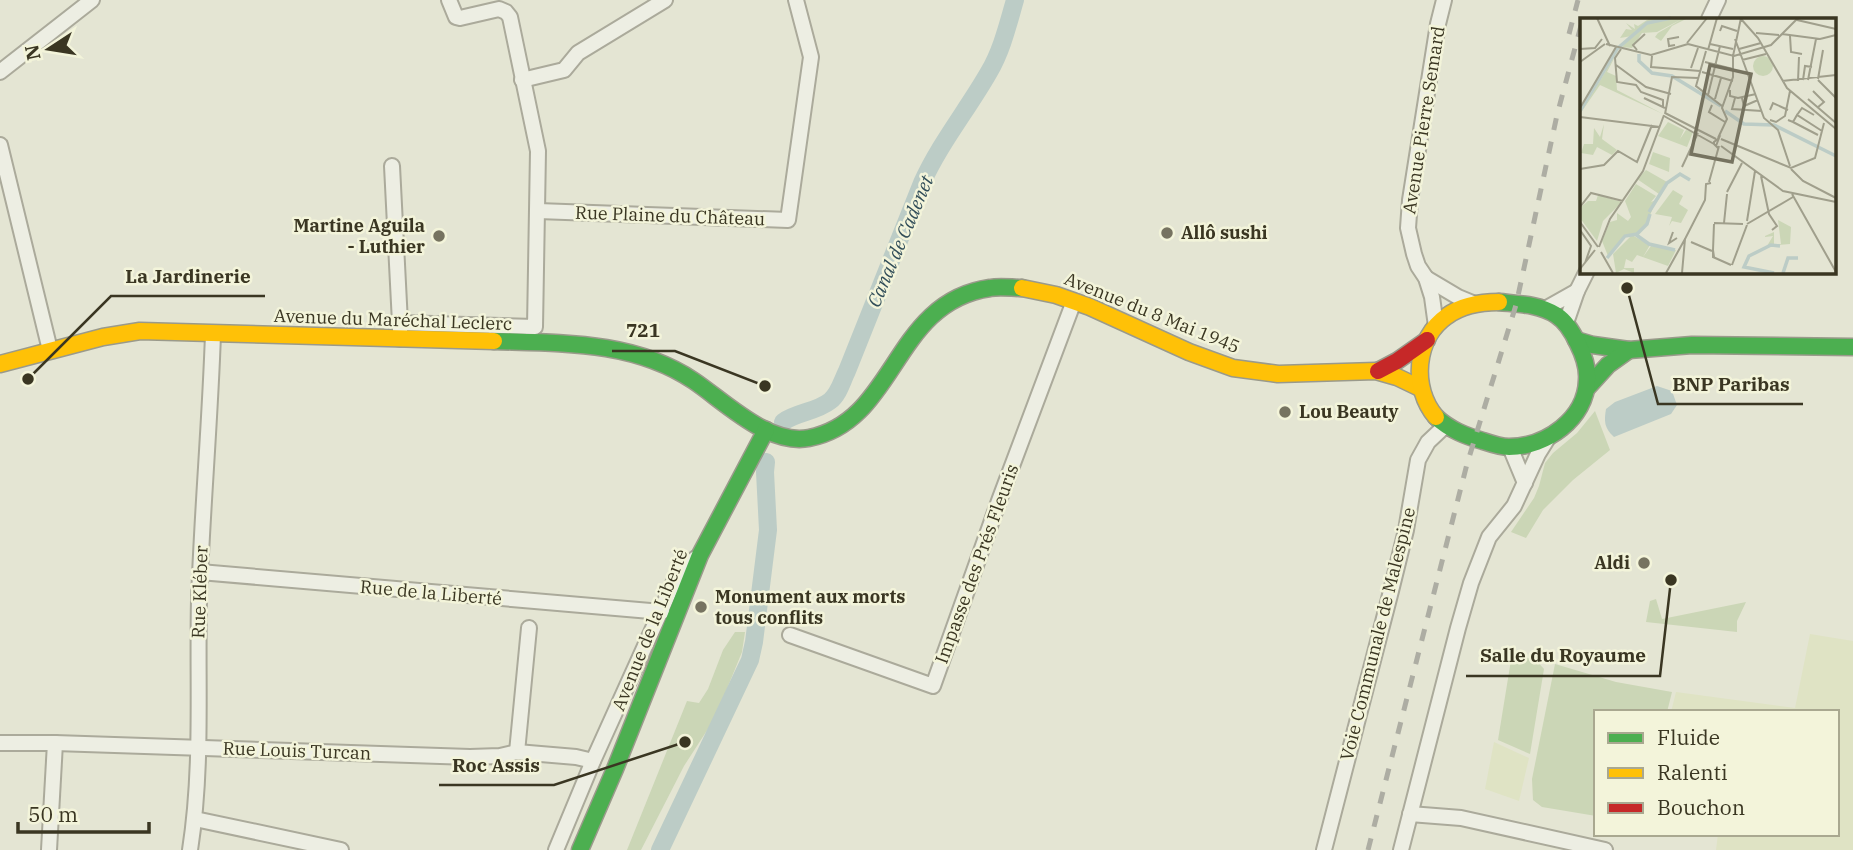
<svg xmlns="http://www.w3.org/2000/svg" width="1853" height="850" font-family="'IBM Plex Serif',serif">
<style>
.farmland{fill:#dfe3c4}
.green{fill:#cbd6b6}
.water{fill:#bcccc6}
.lines{fill:none;stroke-linecap:round;stroke-linejoin:round}
.canal{stroke:#bcccc6;stroke-width:18}
.street-casing{stroke:#abaa9b;stroke-width:18}
.fast-casing{stroke:#9a9a8b;stroke-width:19}
.slow-casing{stroke:#9a9a8b;stroke-width:19}
.jam-casing{stroke:#9a9a8b;stroke-width:19}
.street{stroke:#edeee3;stroke-width:14}
.fast{stroke:#4caf50;stroke-width:16}
.slow{stroke:#ffc107;stroke-width:16}
.jam{stroke:#c62828;stroke-width:16}
.rail{stroke:#adada3;stroke-width:5;stroke-dasharray:12 12;stroke-linecap:butt}
.poi-dot{fill:#767360;stroke:#f3f4da;stroke-width:2.5}
.labels{text-anchor:middle;stroke-width:5;stroke-linejoin:round;paint-order:stroke}
.street-label{font-size:18px;fill:#3a3622;stroke:#f3f4da}
.poi-label{font-size:18px;font-weight:bold;fill:#3a3622;stroke:#f3f4da;text-anchor:start}
.water-label{font-size:19px;font-style:italic;fill:#324e59;stroke:#f3f4da}
.inset-river{fill:none;stroke:#bcccc6;stroke-width:3.5}
.inset-road{fill:none;stroke:#a09f8c;stroke-width:2}
.view{fill:#767360;fill-opacity:0.15;stroke:#767360;stroke-width:3.5}
.inset-edge{fill:none;stroke:#3a3622;stroke-width:3.5}
.leader{fill:none;stroke:#3a3622;stroke-width:2.5}
.callout-dot{fill:#3a3622;stroke:#f3f4da;stroke-width:2.5}
.callout-label{font-size:19px;text-anchor:middle;font-weight:bold;fill:#3a3622;stroke:#f3f4da;stroke-width:5;stroke-linejoin:round;paint-order:stroke}
</style>
<rect width="100%" height="100%" fill="#e4e5d3"/>
<g class="farmland">
<polygon points="1810,634 1853,641 1853,850 1716,850 1718,834 1837,834 1837,712 1671,712 1676,692 1795,708"/>
<polygon points="1494,742 1529,758 1519,801 1485,789"/>
</g>
<g class="green">
<polygon points="1595,411 1610,450 1573,480 1543,510 1526,538 1511,532 1534,498 1539,486 1545,463 1553,453 1577,433"/>
<polygon points="1656,599 1662,619 1746,602 1737,621 1737,632 1646,622 1650,601"/>
<polygon points="735,632 745,632 742,652 715,718 684,766 641,850 627,850 687,701 699,703 708,689 723,650"/>
<polygon points="1517,655 1536,660 1544,669 1530,754 1498,740 1511,660"/>
<polygon points="1555,664 1616,682 1672,692 1667,712 1596,712 1596,816 1542,807 1533,800 1532,779"/>
</g>
<path class="water" d="M1657,386L1672,391L1677,405L1671,414L1614,437C1604,428 1604,421 1606,409L1615,402Z"/>
<g class="lines">
<g class="canal">
<path d="M783,422C797,412 816,412 830,401C839,394 842,381 847,371L922,183C940,143 968,109 989,72C1002,50 1008,24 1015,0"/>
<polyline points="660,850 750,660 754,642 768,530 765,472 766,462"/>
</g>
<defs>
<g id="street">
<polyline points="1709,19 1718,0"/>
<polyline points="0,72 92,0"/>
<polyline points="522,80 564,70 578,53 665,0"/>
<polyline points="0,145 50,350"/>
<polyline points="392,166 400,323"/>
<polyline points="538,211 788,220 811,57 796,0"/>
<polyline points="1426,278 1458,297 1475,304"/>
<polyline points="1577,291 1587,271"/>
<polyline points="1545,309 1577,291 1566,323"/>
<polyline points="1436,326 1432,297 1426,278 1418,266 1414,254 1408,228 1410,200 1438,24 1444,0"/>
<polyline points="400,339 400,323 535,327 538,151 510,17 506,12 499,9 460,18 456,17 449,0"/>
<polyline points="1510,447 1525,483"/>
<polyline points="200,572 662,612"/>
<polyline points="790,635 933,686 1000,498 1074,301"/>
<polyline points="0,743 55,743 470,757 500,756 517,752 576,757 593,761"/>
<polyline points="517,752 529,628"/>
<polyline points="1410,814 1461,818 1605,850"/>
<polyline points="195,819 341,850"/>
<polyline points="49,850 55,743"/>
<path d="M190,850C203,767 197,684 199,600C202,512 210,423 213,334"/>
<polyline points="556,850 593,761 678,573 696,558"/>
<polyline points="1324,850 1391,591 1406,530 1418,460 1428,442 1445,426"/>
<polyline points="1401,850 1458,628 1471,583 1489,537 1514,506 1538,454 1548,438"/>
</g>
<g id="fast">
<polyline points="1576,340 1593,345 1629,350 1692,345 1853,347"/>
<path d="M494,341C562,343 635,341 694,381C725,402 769,446 809,438C897,421 892,302 990,288C1000,286 1012,288 1022,288"/>
<polyline points="1587,388 1608,365 1629,350"/>
<path d="M1436,417C1450,430 1466,436 1483,441C1492,444 1501,447 1509,447C1546,447 1586,419 1587,380C1588,368 1584,356 1578,344C1573,333 1567,322 1556,315C1539,304 1518,304 1499,302"/>
<polyline points="580,850 615,769 700,555 766,430"/>
</g>
<g id="slow">
<polyline points="1022,288 1056,295 1090,307 1189,352 1233,368 1278,374 1376,371 1397,377 1420,388"/>
<polyline points="0,364 103,337 140,331 494,341"/>
<path d="M1436,417C1411,388 1415,338 1447,316C1462,305 1481,302 1499,302"/>
</g>
<polyline id="jam" points="1378,371 1397,361 1427,340"/>
</defs>
<use href="#street" class="street-casing"/>
<use href="#fast" class="fast-casing"/>
<use href="#slow" class="slow-casing"/>
<use href="#jam" class="jam-casing"/>
<use href="#street" class="street"/>
<use href="#fast" class="fast"/>
<use href="#slow" class="slow"/>
<use href="#jam" class="jam"/>
<g class="rail">
<polyline points="1569,34 1578,0"/>
<polyline points="1368,850 1467,464 1516,305 1557,115 1582,22"/>
</g>
</g>
<g class="poi-dot">
<circle cx="1167" cy="233" r="7"/>
<circle cx="439" cy="236" r="7"/>
<circle cx="1285" cy="412" r="7"/>
<circle cx="1644" cy="563" r="7"/>
<circle cx="701" cy="607" r="7"/>
</g>
<g class="labels">
<g class="street-label">
<text transform="translate(1424 120) rotate(-81)" y="6">Avenue Pierre Semard</text>
<text transform="translate(670 216) rotate(2)" y="6">Rue Plaine du Château</text>
<text transform="translate(1152 313) rotate(22)" y="6">Avenue du 8 Mai 1945</text>
<text transform="translate(393 320) rotate(2)" y="6">Avenue du Maréchal Leclerc</text>
<text transform="translate(977 564) rotate(-70)" y="6">Impasse des Prés Fleuris</text>
<text transform="translate(200 592) rotate(-88)" y="6">Rue Kléber</text>
<text transform="translate(431 593) rotate(5)" y="6">Rue de la Liberté</text>
<text transform="translate(650 630) rotate(-68)" y="6">Avenue de la Liberté</text>
<text transform="translate(1378 634) rotate(-76)" y="6">Voie Communale de Malespine</text>
<text transform="translate(297 751) rotate(2)" y="6">Rue Louis Turcan</text>
</g>
<g class="poi-label">
<text x="425" y="232" text-anchor="end">Martine Aguila<tspan x="425" dy="21">- Luthier</tspan></text>
<text x="1181" y="239">Allô sushi</text>
<text x="1299" y="418">Lou Beauty</text>
<text x="1630" y="569" text-anchor="end">Aldi</text>
<text x="715" y="603">Monument aux morts<tspan x="715" dy="21">tous conflits</tspan></text>
</g>
<g class="water-label">
<text transform="translate(900 241) rotate(-67)" y="7">Canal de Cadenet</text>
</g>
</g>
<g transform="translate(1580 18)">
<rect width="256" height="256" fill="#e4e5d3"/>
<path d="M70,0H108L92,8L81,23L75,19L78,15L102,1L77,14L62,15L52,30L42,29L52,18L40,20L46,11L52,12L46,5L55,11L54,6L58,8ZM39,31L27,54L36,58L37,72L83,96L20,67L0,96ZM173 48a10 10 0 1 1 20 0a10 10 0 1 1-20 0ZM88,104L104,112L100,121L106,112L113,114L107,129L78,118ZM24,106L22,121L37,132L32,137L17,129L13,137L1,135L4,126H13L14,110L20,119ZM73,134L90,140L89,154L69,146ZM66,152L87,164L79,176L57,161ZM56,166L76,178L71,184L76,182L67,205L57,215L45,217L28,238L22,223L30,204L37,202V195L48,203L51,199L45,183ZM93,172L103,178L99,186L108,192L101,205L92,203L89,208L92,199L75,196ZM18,177L42,184L23,203L17,223L0,200V190L8,183H16ZM198,202L211,209L210,226L187,228L193,218L185,219V218L194,214V226H201ZM52,217L70,227L63,239L71,228L96,232L88,248L57,237L52,244L46,241L44,250H54V255L44,251L36,255L33,236Z" fill="#cbd6b6"/>
<path class="inset-river" d="M59,36V43L72,55L92,58L141,88M0,93L37,31L67,5L91,0M145,93L164,106L194,107L256,138M69,194L87,165L100,156L110,162M55,216L69,226L95,232M27,240L45,218L57,216L67,206L70,196M194,255L164,249L169,238L191,227L200,228M203,255L208,240H218"/>
<path class="inset-road" d="M17,0L30,28M161,1L178,20L207,70L256,111M217,2L256,11M140,13L142,8L157,13M176,15L199,17M202,16L240,21L256,17M210,18L211,34L222,36M155,21L184,100L198,112L210,148M107,25L127,0M26,26L71,37L108,26M108,26L154,38L191,27L218,0M130,26L153,31M95,27L89,28L88,21L99,19M0,31L15,30L22,21M41,31L35,40L37,64L56,67L61,74L83,82V89M159,31L181,25M57,32L53,27L65,16M128,32L137,0M126,33L116,68L142,88M72,38L71,49L120,53M153,38L161,0M162,42L186,36M0,44L25,26M125,44L153,51M36,47L66,69L91,76M111,50L118,30M122,54L153,63M238,61L243,32M223,62L225,48L232,49M228,62L236,21M238,62L256,80M202,63L256,57M218,63L219,39M150,72V78L158,80L176,76M233,73L244,84L237,90M128,77L140,28M64,80L85,90M155,80L152,91L182,93M162,80L164,88L178,82M135,81L141,60M228,81L256,105M132,87L129,94L145,104M0,90L36,29M190,92L193,85L208,92M85,95L136,121M85,96L92,59L118,60M217,97L222,90L234,97M84,98L134,126M0,99L80,109M190,102L196,104L205,98L210,73M208,102L213,104L217,97L242,113M213,104L238,117M138,120L147,101L142,90L153,59V38M141,121L211,150L235,140L244,105M136,128L139,120L134,124V126L138,130M141,128L203,173L256,184M102,149L118,115M0,151L24,147L38,133L57,144L72,107M211,151L223,163L256,180M181,158L189,196L197,208L192,212M129,164L139,128M147,174L162,145M212,176L256,254M0,189L11,175L43,183M167,203L175,153M0,204L18,229M134,205L163,206M144,205L147,176M167,206L213,179M0,212L11,228L5,245M93,214L89,225L97,220M111,224L132,233M19,229L30,201L63,153L84,97M133,232L134,206M21,234L33,255M134,239L133,232V239L151,247M152,247L167,207M0,251L15,232M86,255L105,221M102,255L105,221L125,182L126,166L131,165"/>
<path class="view" d="M130,47L171,56L152,144L111,136Z"/>
<rect width="256" height="256" class="inset-edge"/>
</g>
<path class="leader" d="M28 379L111 296H265M765 386L675 351H612M1627 288L1658 404H1803M1671 580L1660 676H1466M685 742L554 785H439"/>
<g class="callout-dot">
<circle cx="28" cy="379" r="7"/>
<circle cx="765" cy="386" r="7"/>
<circle cx="1627" cy="288" r="7"/>
<circle cx="1671" cy="580" r="7"/>
<circle cx="685" cy="742" r="7"/>
</g>
<g class="callout-label">
<text x="188" y="283">La Jardinerie</text>
<text x="643" y="337">721</text>
<text x="1731" y="391">BNP Paribas</text>
<text x="1563" y="662">Salle du Royaume</text>
<text x="496" y="772">Roc Assis</text>
</g>
<rect x="1594" y="710" width="245" height="126" fill="#f3f4da" stroke="#a9a890" stroke-width="2"/>
<rect x="1608" y="733" width="35" height="10" fill="#4caf50" stroke="#a9a890" stroke-width="2"/>
<text x="1657" y="745" font-size="21" fill="#3a3622">Fluide</text>
<rect x="1608" y="768" width="35" height="10" fill="#ffc107" stroke="#a9a890" stroke-width="2"/>
<text x="1657" y="780" font-size="21" fill="#3a3622">Ralenti</text>
<rect x="1608" y="803" width="35" height="10" fill="#c62828" stroke="#a9a890" stroke-width="2"/>
<text x="1657" y="815" font-size="21" fill="#3a3622">Bouchon</text>
<g transform="translate(49 49) rotate(258)" stroke="#f3f4da" stroke-width="5" paint-order="stroke">
<path d="M0-5L12 26L0 18L-12 26Z" fill="#3a3622"/>
<text y="-10" font-size="19" font-weight="bold" text-anchor="middle" fill="#3a3622">N</text>
</g>
<path d="M18 822v10h131v-10" fill="none" stroke="#3a3622" stroke-width="3.5"/>
<text x="28" y="822" font-size="21" fill="#3a3622" stroke="#f3f4da" stroke-width="5" paint-order="stroke">50 m</text>
</svg>
